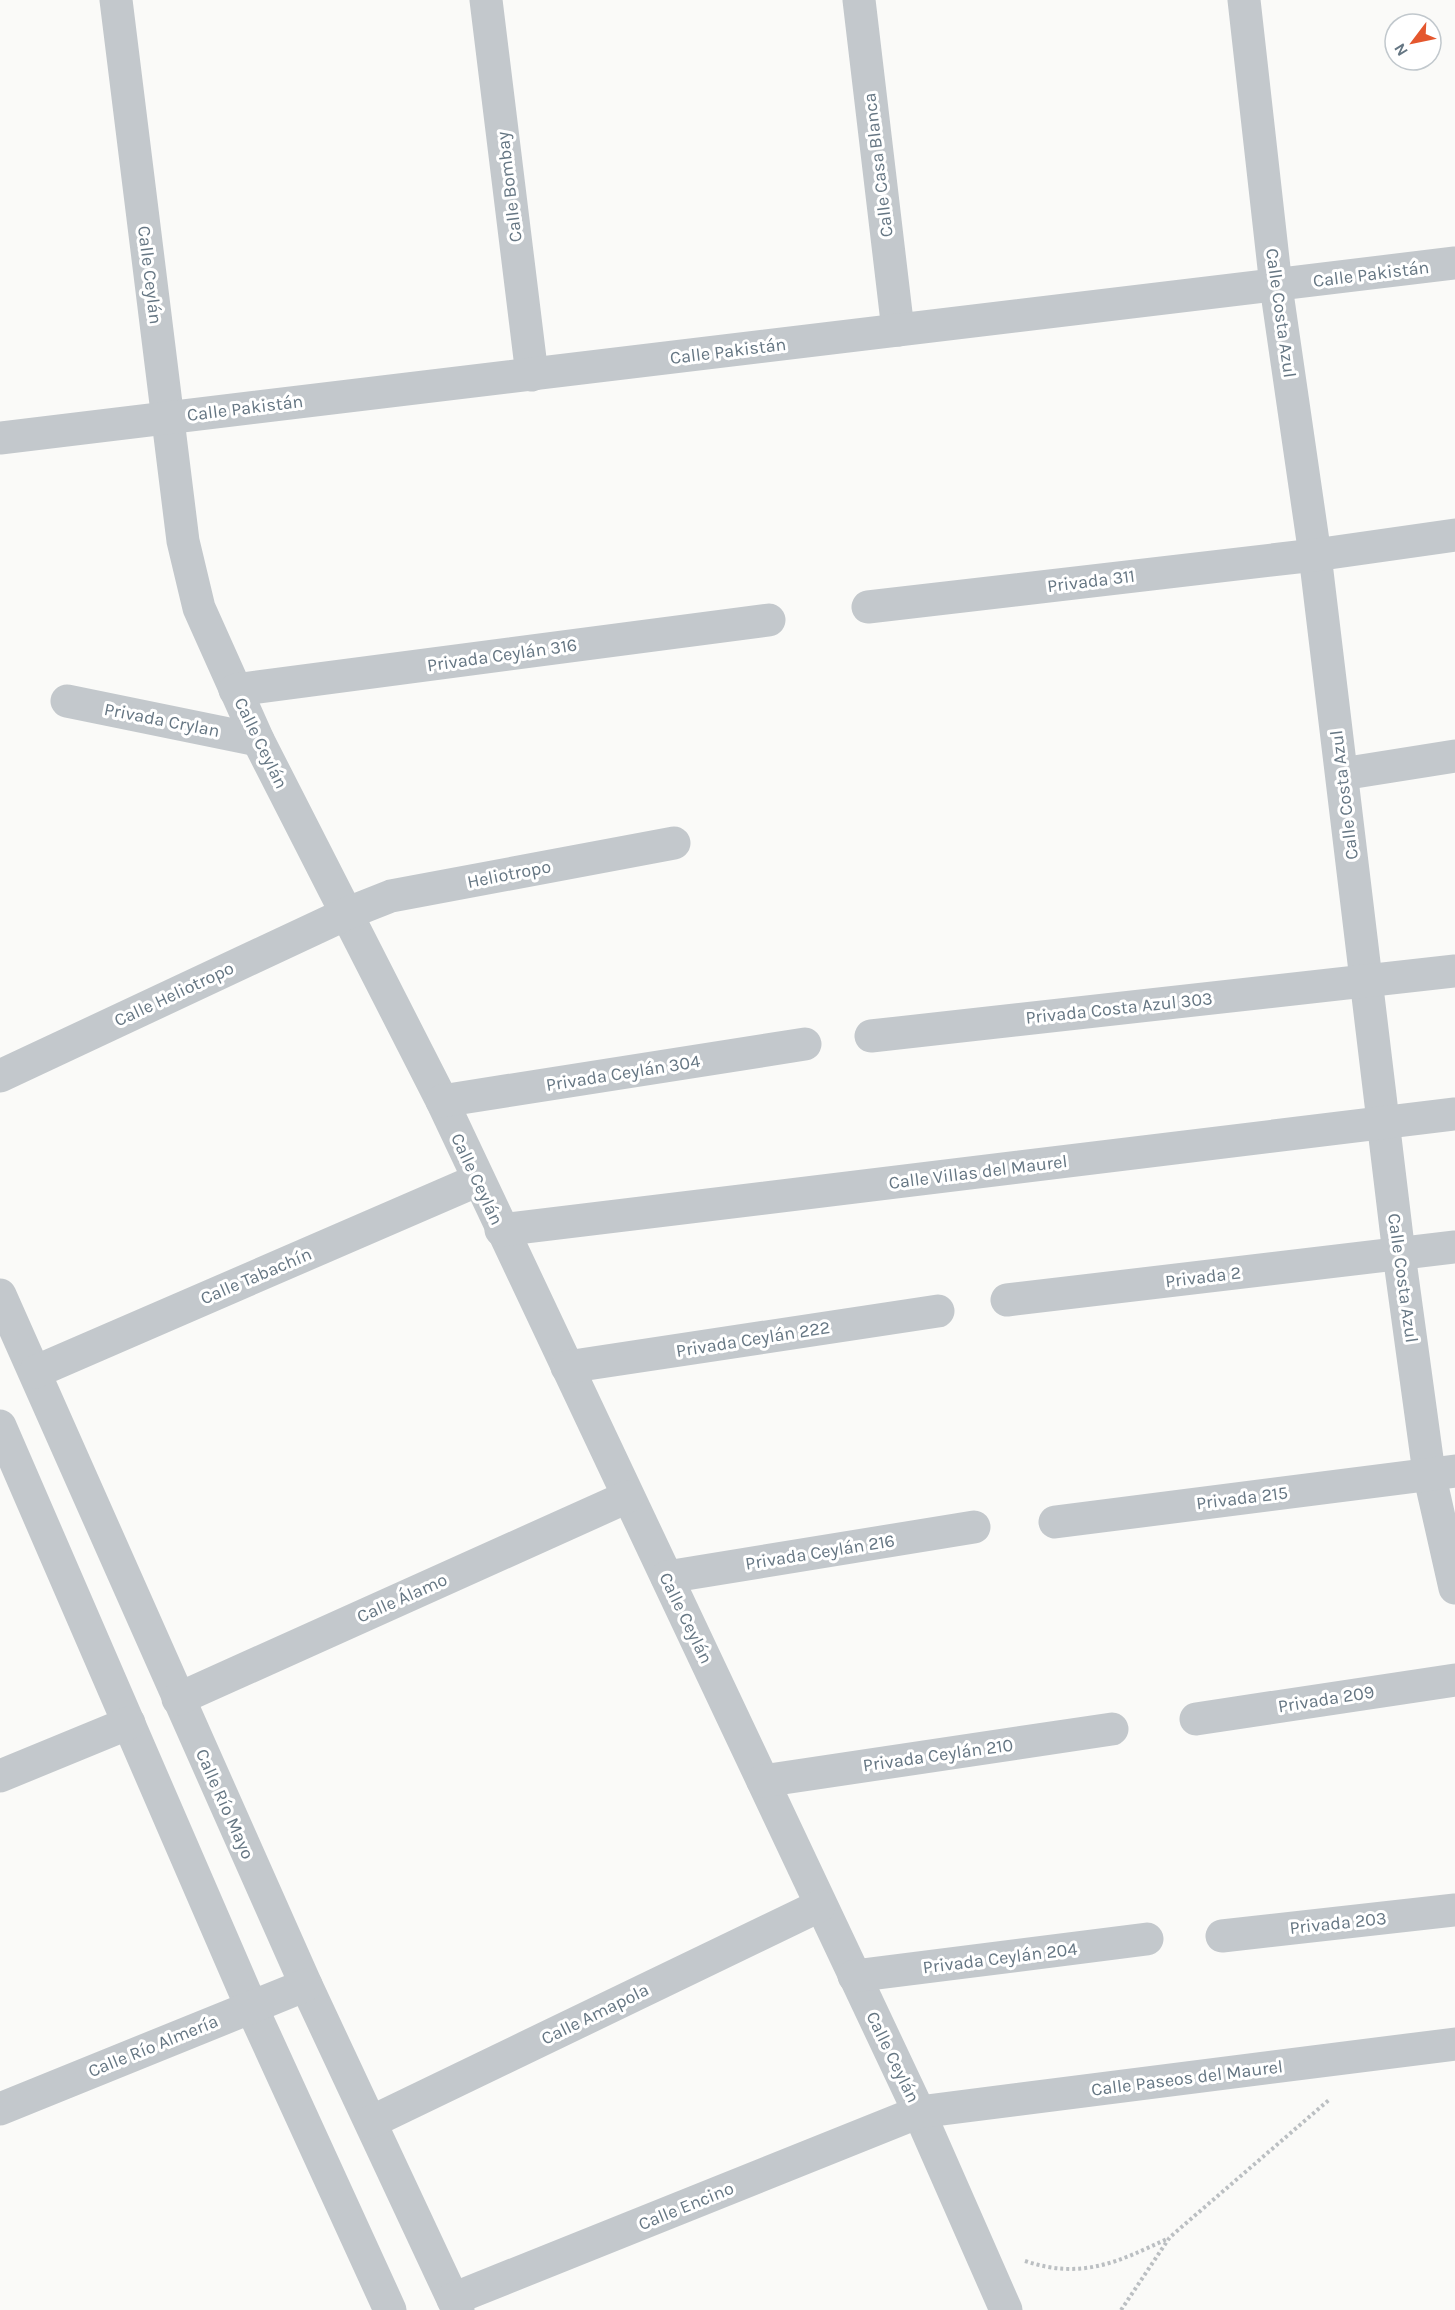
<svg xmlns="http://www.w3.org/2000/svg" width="1455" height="2310" font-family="Karla,sans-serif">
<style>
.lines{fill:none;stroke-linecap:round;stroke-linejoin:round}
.path{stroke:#bbbfc2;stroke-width:4;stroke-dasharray:3 3;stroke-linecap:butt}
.minor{stroke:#c3c8cc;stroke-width:33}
.labels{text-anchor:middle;stroke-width:6;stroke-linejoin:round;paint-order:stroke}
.street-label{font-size:18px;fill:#657683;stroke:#fff}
</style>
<rect width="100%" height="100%" fill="#fafaf8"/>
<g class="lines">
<g class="path">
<path d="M1025,2261C1082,2280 1118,2262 1169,2238"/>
<polyline points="1121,2310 1170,2237 1330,2099"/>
</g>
<g class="minor">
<polyline points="116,0 183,541 199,608 258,740 442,1101 919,2112 1006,2310"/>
<polyline points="486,0 532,375"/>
<polyline points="859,0 898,330"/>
<polyline points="1244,0 1276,286 1315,555 1399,1254 1429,1473 1455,1588"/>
<polyline points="0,438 1455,263"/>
<polyline points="868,607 1315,555 1455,535"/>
<polyline points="235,690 769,620"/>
<polyline points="67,701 258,740"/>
<polyline points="1342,774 1455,756"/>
<polyline points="871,1036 1455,971"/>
<polyline points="0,1076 348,913 391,896 674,843"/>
<polyline points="442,1101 805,1044"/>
<polyline points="501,1230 1455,1114"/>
<polyline points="0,1295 306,1985 458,2310"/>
<polyline points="1007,1300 1455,1247"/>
<polyline points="567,1367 938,1311"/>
<polyline points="35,1372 478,1180"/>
<polyline points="0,1426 251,2006 390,2310"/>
<polyline points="1055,1522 1455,1471"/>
<polyline points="667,1577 974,1527"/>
<polyline points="178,1699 627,1497"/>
<polyline points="1196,1719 1455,1680"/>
<polyline points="0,1776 129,1723"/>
<polyline points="763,1781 1112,1729"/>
<polyline points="1222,1936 1455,1910"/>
<polyline points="854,1976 1147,1939"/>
<polyline points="0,2109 306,1985"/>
<polyline points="371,2122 819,1906"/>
<polyline points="453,2299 919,2112 1455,2044"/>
</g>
</g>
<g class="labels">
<g class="street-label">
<text transform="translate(878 165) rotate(-97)" y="6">Calle Casa Blanca</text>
<text transform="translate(509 187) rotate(-97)" y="6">Calle Bombay</text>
<text transform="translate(1371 274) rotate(-7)" y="6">Calle Pakistán</text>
<text transform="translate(150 275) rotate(83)" y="6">Calle Ceylán</text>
<text transform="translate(1281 313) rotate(82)" y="6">Calle Costa Azul</text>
<text transform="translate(728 351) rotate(-7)" y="6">Calle Pakistán</text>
<text transform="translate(245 408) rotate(-7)" y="6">Calle Pakistán</text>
<text transform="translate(1091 581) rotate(-7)" y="6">Privada 311</text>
<text transform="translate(502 655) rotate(-8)" y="6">Privada Ceylán 316</text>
<text transform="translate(162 720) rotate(11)" y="6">Privada Crylan</text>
<text transform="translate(261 743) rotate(64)" y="6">Calle Ceylán</text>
<text transform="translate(1344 795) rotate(-97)" y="6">Calle Costa Azul</text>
<text transform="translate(509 874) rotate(-11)" y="6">Heliotropo</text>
<text transform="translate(174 994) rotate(-25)" y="6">Calle Heliotropo</text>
<text transform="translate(1119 1008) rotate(-6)" y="6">Privada Costa Azul 303</text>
<text transform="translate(623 1073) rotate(-9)" y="6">Privada Ceylán 304</text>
<text transform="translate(978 1172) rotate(-7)" y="6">Calle Villas del Maurel</text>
<text transform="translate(477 1179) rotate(65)" y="6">Calle Ceylán</text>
<text transform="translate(256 1276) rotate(-23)" y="6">Calle Tabachín</text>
<text transform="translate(1203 1277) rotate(-7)" y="6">Privada 2</text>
<text transform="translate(1403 1278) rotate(82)" y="6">Calle Costa Azul</text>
<text transform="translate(753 1339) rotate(-9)" y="6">Privada Ceylán 222</text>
<text transform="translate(1242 1498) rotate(-7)" y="6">Privada 215</text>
<text transform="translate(820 1552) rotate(-9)" y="6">Privada Ceylán 216</text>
<text transform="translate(402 1598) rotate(-24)" y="6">Calle Álamo</text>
<text transform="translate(686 1618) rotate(64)" y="6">Calle Ceylán</text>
<text transform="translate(1326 1699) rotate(-9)" y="6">Privada 209</text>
<text transform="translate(938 1755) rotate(-8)" y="6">Privada Ceylán 210</text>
<text transform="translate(225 1804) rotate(66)" y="6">Calle Río Mayo</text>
<text transform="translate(1338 1923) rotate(-6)" y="6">Privada 203</text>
<text transform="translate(1000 1958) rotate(-7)" y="6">Privada Ceylán 204</text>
<text transform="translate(595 2014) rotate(-26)" y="6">Calle Amapola</text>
<text transform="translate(153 2046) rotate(-22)" y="6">Calle Río Almería</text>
<text transform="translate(893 2057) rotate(64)" y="6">Calle Ceylán</text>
<text transform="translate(1187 2078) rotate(-7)" y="6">Calle Paseos del Maurel</text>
<text transform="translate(686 2206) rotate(-22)" y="6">Calle Encino</text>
</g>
</g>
<g transform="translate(1413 42) rotate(238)"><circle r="28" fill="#ffffff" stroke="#c1c8cd" stroke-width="1.5"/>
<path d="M0-4.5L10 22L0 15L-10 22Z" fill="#e4572e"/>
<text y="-9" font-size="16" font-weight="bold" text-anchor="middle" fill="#657683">N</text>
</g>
</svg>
